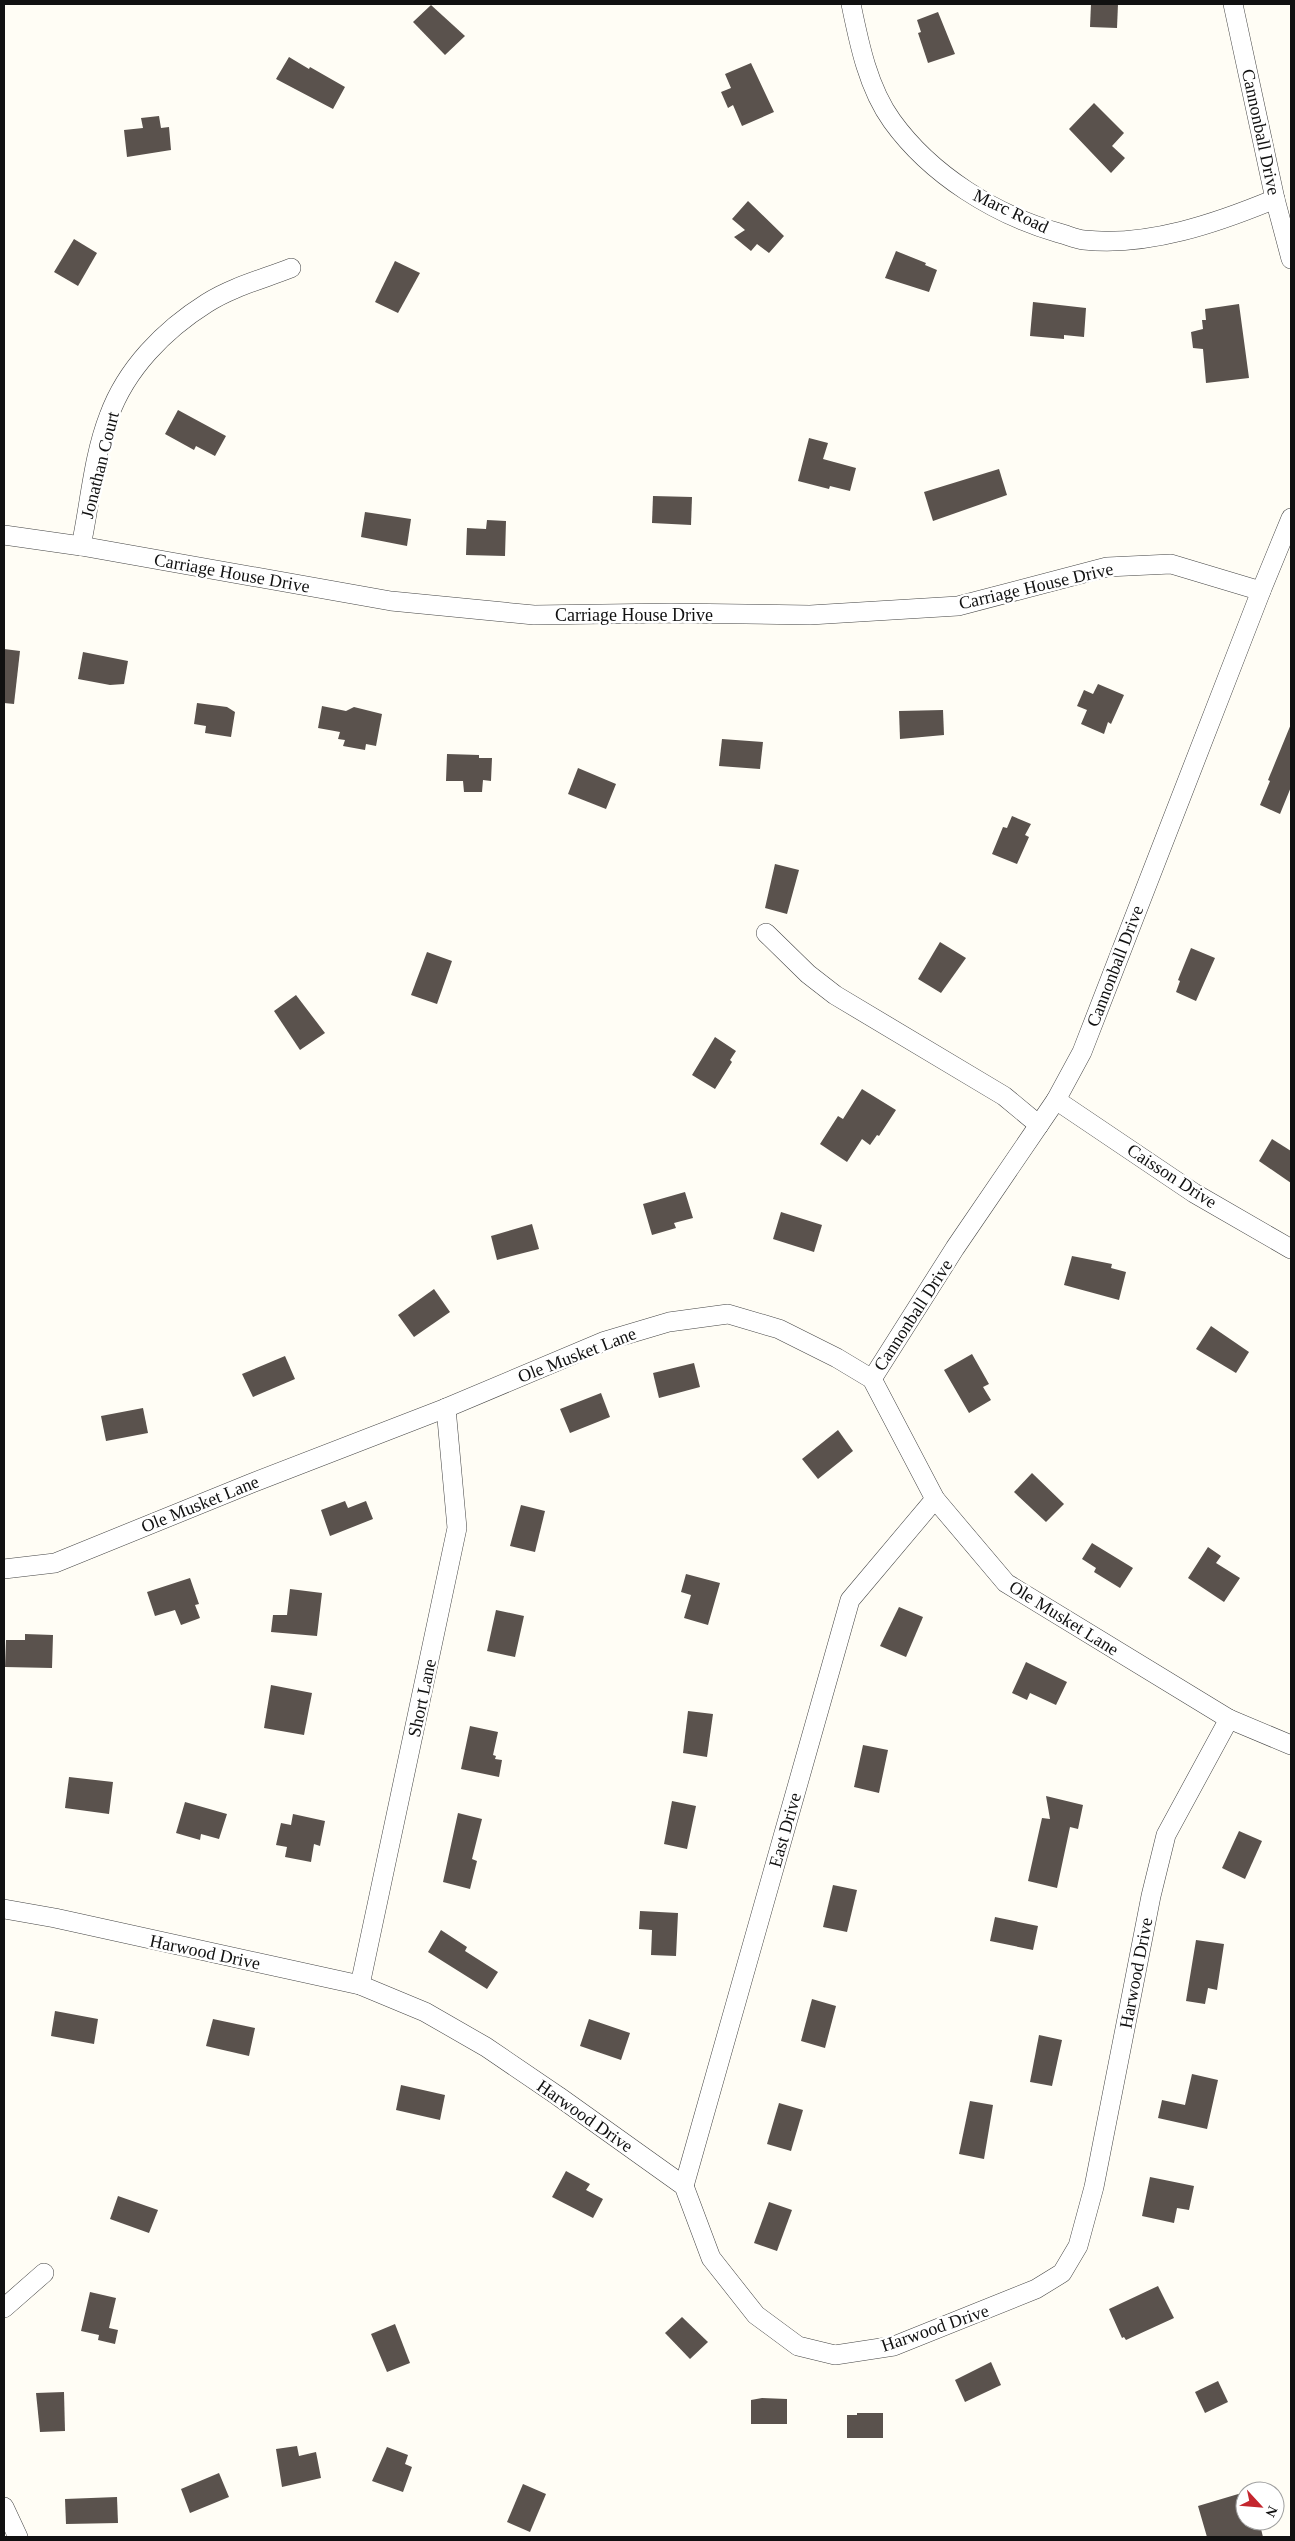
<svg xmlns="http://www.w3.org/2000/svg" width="1295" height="2541" font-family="'Times New Roman',serif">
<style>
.building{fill:#5a524d}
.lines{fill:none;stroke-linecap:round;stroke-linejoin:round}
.minor-casing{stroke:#444;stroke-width:20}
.minor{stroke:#fff;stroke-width:19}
.labels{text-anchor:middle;stroke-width:5;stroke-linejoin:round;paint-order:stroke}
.street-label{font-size:18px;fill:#111;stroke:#fff}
</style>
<rect width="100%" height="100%" fill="#fffdf5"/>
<g class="building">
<polygon points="1091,4 1118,4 1117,28 1090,27"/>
<polygon points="431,5 465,36 445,55 413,22"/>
<polygon points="938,12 955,54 928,63 918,33 921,32 917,20"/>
<polygon points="289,57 309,69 310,67 345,87 333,109 276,79"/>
<polygon points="751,63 774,112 742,126 733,105 728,108 721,92 731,88 725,74"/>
<polygon points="1094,103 1124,133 1112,146 1125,158 1111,173 1069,129"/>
<polygon points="159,116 161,128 169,127 171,150 127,157 124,130 143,128 141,118"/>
<polygon points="748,201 784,236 769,253 757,244 751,251 734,237 745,230 732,219"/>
<polygon points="74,239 97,253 78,286 54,272"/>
<polygon points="896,251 926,263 925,265 937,270 929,292 885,278"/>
<polygon points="395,261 420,273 398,313 375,302"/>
<polygon points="1033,302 1086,308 1084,337 1064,335 1064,339 1030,336"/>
<polygon points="1239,304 1249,378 1206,383 1203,349 1193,348 1191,332 1203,329 1202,320 1206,320 1205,309"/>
<polygon points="178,410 226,436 215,456 196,446 194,450 165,434"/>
<polygon points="809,438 828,443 823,459 856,468 850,491 830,486 829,489 798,481"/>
<polygon points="999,469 1007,495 933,521 924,492"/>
<polygon points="653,496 692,497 691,525 652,523"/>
<polygon points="365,512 411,519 407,546 361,537"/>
<polygon points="487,520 506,521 505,556 466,555 467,528 486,529"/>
<polygon points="4,649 20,651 14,704 4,703"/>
<polygon points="83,652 128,661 124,684 110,685 78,679"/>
<polygon points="1098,684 1124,695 1111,724 1108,722 1104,734 1081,724 1087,710 1077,706 1084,690 1093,694"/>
<polygon points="197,703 227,707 235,712 231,737 205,733 206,726 194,724"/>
<polygon points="322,706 346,711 354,707 382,714 376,746 366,744 365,750 343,746 345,740 338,739 340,732 318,728"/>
<polygon points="943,710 944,735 900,739 899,711"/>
<polygon points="1291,724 1291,787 1280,814 1260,805 1270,781 1268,780"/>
<polygon points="722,739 763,742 760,769 719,766"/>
<polygon points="447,754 479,755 479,758 492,758 491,781 483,780 482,792 464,792 463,781 446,781"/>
<polygon points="578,768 616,784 606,809 568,794"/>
<polygon points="1012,816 1031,824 1025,835 1029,837 1017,864 992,854 1003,827 1007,828"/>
<polygon points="775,864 799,870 787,914 765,908"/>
<polygon points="940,942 966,958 941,993 918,979"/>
<polygon points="1191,948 1215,958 1196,1001 1176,992 1180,981 1178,980"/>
<polygon points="427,952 452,961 437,1004 411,995"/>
<polygon points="296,995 325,1033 300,1050 274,1011"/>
<polygon points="715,1037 736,1051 730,1060 732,1062 715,1089 692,1075"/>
<polygon points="862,1089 896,1110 879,1136 877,1135 870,1145 862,1139 847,1162 820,1144 838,1116 843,1119"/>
<polygon points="1272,1139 1291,1151 1291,1183 1259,1161"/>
<polygon points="685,1192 693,1218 674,1223 676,1228 652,1235 643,1204"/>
<polygon points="781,1212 822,1225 814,1252 773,1239"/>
<polygon points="532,1224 539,1249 497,1260 491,1236"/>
<polygon points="1072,1256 1112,1264 1111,1268 1126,1272 1119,1300 1064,1285"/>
<polygon points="434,1289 450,1312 414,1337 398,1315"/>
<polygon points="1211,1326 1249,1352 1236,1373 1196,1349"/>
<polygon points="972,1354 989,1384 983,1387 991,1400 969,1413 944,1370"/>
<polygon points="285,1356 295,1379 253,1397 242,1374"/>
<polygon points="694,1363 700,1387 659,1398 653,1373"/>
<polygon points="601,1393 610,1417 570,1433 560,1409"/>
<polygon points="143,1408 148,1433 106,1441 101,1416"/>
<polygon points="838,1430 853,1451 818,1479 802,1459"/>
<polygon points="1032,1473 1064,1504 1046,1522 1014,1492"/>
<polygon points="345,1501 348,1508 366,1501 373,1519 330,1536 321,1510"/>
<polygon points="521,1505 545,1511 535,1552 510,1546"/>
<polygon points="1092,1543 1133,1568 1120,1588 1094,1572 1096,1568 1082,1559"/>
<polygon points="1208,1547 1221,1556 1216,1563 1240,1578 1224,1602 1188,1578"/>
<polygon points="686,1574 720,1583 708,1625 684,1618 691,1595 681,1592"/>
<polygon points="190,1578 199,1604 195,1605 200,1618 181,1625 175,1610 155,1616 147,1592"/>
<polygon points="290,1589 322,1593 317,1636 271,1632 273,1615 287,1615"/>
<polygon points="899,1607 923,1617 906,1657 880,1646"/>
<polygon points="496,1610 524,1616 515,1657 487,1651"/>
<polygon points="25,1634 53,1635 52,1668 5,1667 6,1640 25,1640"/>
<polygon points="1026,1662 1067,1682 1056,1705 1030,1693 1027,1700 1012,1693"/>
<polygon points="271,1685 312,1693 304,1735 264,1728"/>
<polygon points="688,1711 713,1714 707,1757 683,1753"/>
<polygon points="470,1726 498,1732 493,1755 496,1756 495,1759 502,1760 499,1777 461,1769"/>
<polygon points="863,1745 888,1750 879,1793 854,1787"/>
<polygon points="69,1777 113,1782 109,1814 65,1808"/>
<polygon points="1046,1796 1083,1805 1078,1829 1070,1827 1057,1888 1028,1881 1042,1818 1050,1819"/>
<polygon points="672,1801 696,1806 687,1849 664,1844"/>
<polygon points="185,1802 227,1814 219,1839 201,1834 200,1840 176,1833"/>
<polygon points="458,1813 482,1819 472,1859 477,1861 470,1889 443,1882"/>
<polygon points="293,1814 325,1821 320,1846 314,1844 311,1862 285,1857 287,1847 276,1845 281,1823 291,1825"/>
<polygon points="1239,1831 1262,1841 1245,1879 1222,1868"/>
<polygon points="833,1885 857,1890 847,1932 823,1927"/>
<polygon points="640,1911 678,1913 676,1956 651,1955 652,1930 639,1929"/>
<polygon points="995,1917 1038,1926 1033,1950 990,1941"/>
<polygon points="441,1930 467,1947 465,1951 498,1972 487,1989 428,1952"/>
<polygon points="1196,1940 1224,1944 1217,1990 1208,1988 1205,2004 1186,2001"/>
<polygon points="812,1999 836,2006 825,2048 801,2041"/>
<polygon points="55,2011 98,2019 94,2044 51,2036"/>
<polygon points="213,2019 255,2028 249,2056 206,2046"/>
<polygon points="589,2019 630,2033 621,2060 580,2046"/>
<polygon points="1039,2035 1062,2040 1052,2086 1030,2082"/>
<polygon points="1192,2074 1218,2080 1207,2129 1158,2118 1162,2100 1185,2105"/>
<polygon points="401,2085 445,2095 440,2120 396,2110"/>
<polygon points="970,2101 993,2105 984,2159 959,2154"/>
<polygon points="779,2103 803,2110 791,2151 767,2144"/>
<polygon points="566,2171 590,2184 586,2190 603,2199 593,2218 552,2197"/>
<polygon points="1150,2177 1194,2186 1189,2210 1177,2208 1174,2223 1142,2216"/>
<polygon points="118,2196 158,2210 149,2233 110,2219"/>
<polygon points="769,2202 792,2210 777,2251 754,2243"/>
<polygon points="1158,2286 1174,2318 1126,2340 1124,2337 1122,2338 1109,2309"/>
<polygon points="90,2292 116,2298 109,2328 118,2330 115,2344 98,2340 99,2335 81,2331"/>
<polygon points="682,2317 708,2342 690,2359 665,2333"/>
<polygon points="395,2324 410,2363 387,2372 371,2334"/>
<polygon points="991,2362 1001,2385 965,2402 955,2380"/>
<polygon points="1218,2381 1228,2402 1205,2413 1195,2392"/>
<polygon points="64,2392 65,2431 40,2432 36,2393"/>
<polygon points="762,2398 787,2399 787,2424 751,2424 751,2400"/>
<polygon points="857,2413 883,2413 883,2438 847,2438 847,2415 857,2415"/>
<polygon points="297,2446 299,2456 316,2452 321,2478 282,2487 276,2449"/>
<polygon points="387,2447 408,2455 405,2464 412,2467 403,2492 372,2481"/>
<polygon points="219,2473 229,2497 190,2513 181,2489"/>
<polygon points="523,2484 546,2494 530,2532 507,2522"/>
<polygon points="1245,2492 1245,2521 1259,2521 1263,2537 1207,2537 1198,2506"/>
<polygon points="117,2497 118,2523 66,2524 65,2499"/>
</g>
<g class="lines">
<defs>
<g id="minor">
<path d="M851,4C859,43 868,88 892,121C931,175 995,215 1059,233C1067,235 1076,239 1084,240C1148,247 1217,223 1275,199"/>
<polyline points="1233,4 1275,199 1291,259"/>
<polyline points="4,535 81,546 391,601 534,615 671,613 810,615 958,606 1107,567 1171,564 1261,591"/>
<path d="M81,546C90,504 93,457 109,416C126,369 164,330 207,303C232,287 263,279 291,268"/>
<polyline points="766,933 808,974 835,995 1004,1096 1039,1125"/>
<polyline points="1056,1100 1194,1193 1291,1249"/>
<polyline points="872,1379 955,1248 1056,1100 1082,1052 1261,591 1291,518"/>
<polyline points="4,1569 55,1563 252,1483 446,1408 605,1341 669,1322 728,1314 779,1329 837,1358 872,1379 935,1499 1006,1583 1229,1719"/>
<polyline points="4,1909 55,1918 360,1985 425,2012 486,2047 558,2096 684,2186 711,2258 756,2315 798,2346 835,2355 894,2346 1036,2289 1062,2273 1078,2246 1094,2187 1151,1896 1166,1835 1229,1719 1291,1745"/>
<polyline points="360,1985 457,1528 446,1408"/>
<polyline points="684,2186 850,1600 935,1499"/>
<polyline points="4,2308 44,2273"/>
<polyline points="4,2507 18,2537"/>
</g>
</defs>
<use href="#minor" class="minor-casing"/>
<use href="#minor" class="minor"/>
</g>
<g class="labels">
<g class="street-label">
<text transform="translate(1261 132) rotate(78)" y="6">Cannonball Drive</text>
<text transform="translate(1011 211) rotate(25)" y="6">Marc Road</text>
<text transform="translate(100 465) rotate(-76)" y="6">Jonathan Court</text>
<text transform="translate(232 573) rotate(10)" y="6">Carriage House Drive</text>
<text transform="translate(1036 586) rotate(-13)" y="6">Carriage House Drive</text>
<text x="634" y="621">Carriage House Drive</text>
<text transform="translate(1115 966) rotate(-69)" y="6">Cannonball Drive</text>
<text transform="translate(1172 1176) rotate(33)" y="6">Caisson Drive</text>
<text transform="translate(913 1315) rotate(-57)" y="6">Cannonball Drive</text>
<text transform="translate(577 1355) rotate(-21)" y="6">Ole Musket Lane</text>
<text transform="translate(200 1504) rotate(-22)" y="6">Ole Musket Lane</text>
<text transform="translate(1064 1618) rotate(32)" y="6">Ole Musket Lane</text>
<text transform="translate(422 1698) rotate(-78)" y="6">Short Lane</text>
<text transform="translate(785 1830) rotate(-74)" y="6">East Drive</text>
<text transform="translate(205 1952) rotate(12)" y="6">Harwood Drive</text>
<text transform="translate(1136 1973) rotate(-79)" y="6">Harwood Drive</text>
<text transform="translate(585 2116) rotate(35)" y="6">Harwood Drive</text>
<text transform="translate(935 2328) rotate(-19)" y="6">Harwood Drive</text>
</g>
</g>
<rect width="1295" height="2541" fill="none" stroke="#111111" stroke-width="10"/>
<g transform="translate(1260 2506) rotate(116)"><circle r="24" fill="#ffffff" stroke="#a0a0a0"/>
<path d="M0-4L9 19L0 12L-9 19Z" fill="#c4262e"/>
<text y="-8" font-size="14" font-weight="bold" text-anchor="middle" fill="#111111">N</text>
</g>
</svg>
